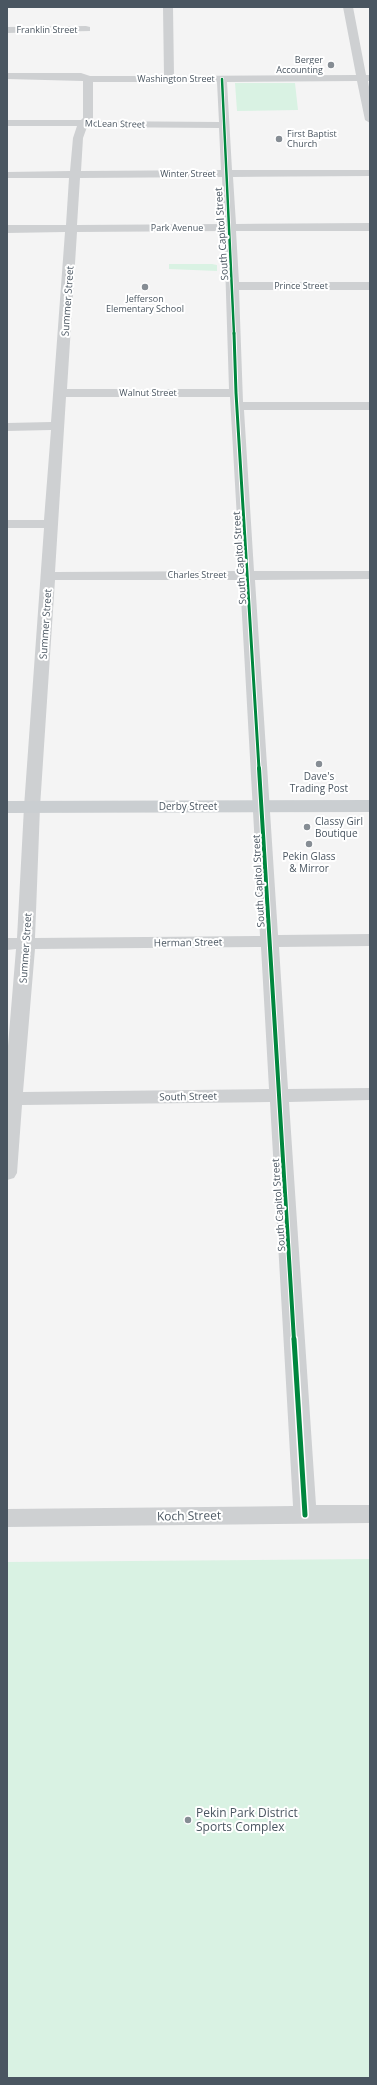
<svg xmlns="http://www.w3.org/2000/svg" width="377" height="2085" font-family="'Open Sans',sans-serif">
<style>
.green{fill:#d9f2e3}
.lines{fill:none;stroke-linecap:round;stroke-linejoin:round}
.minor{fill:#ced0d2;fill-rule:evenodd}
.major{fill:#caced1;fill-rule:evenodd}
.cycleway-far3-casing{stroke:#fff;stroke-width:4}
.cycleway-far2-casing{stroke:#fff;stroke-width:5}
.cycleway-far1-casing{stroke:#fff;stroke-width:6}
.cycleway-casing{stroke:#fff;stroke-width:8}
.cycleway-far3{stroke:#00873e;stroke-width:2.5}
.cycleway-far2{stroke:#00873e;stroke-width:3}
.cycleway-far1{stroke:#00873e;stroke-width:4}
.cycleway{stroke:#00873e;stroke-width:5}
.poi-dot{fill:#868d94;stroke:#fff;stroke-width:1.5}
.labels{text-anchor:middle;stroke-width:4;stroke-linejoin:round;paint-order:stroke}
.far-street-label{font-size:9px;fill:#4a5661;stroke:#fff}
.far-poi-label{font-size:9px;fill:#4a5661;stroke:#fff;text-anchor:end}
.street-label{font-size:10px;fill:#4a5661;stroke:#fff}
.poi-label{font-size:10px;fill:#4a5661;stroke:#fff}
.near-street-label{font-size:12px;fill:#4a5661;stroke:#fff}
.near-poi-label{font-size:12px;fill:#4a5661;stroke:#fff;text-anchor:start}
</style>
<rect width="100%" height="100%" fill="#f4f4f4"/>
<g class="green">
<polygon points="235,83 295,83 298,110 237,111"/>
<polygon points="169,264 212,264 217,265 217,271 169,269"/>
<polygon points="370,1559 370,2078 7,2078 7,1562"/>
</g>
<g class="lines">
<g class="minor">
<path d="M163,7H173L174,76L356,75L343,7H353L366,75H370V81H368L370,93V123L365,120L357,81L227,82L232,170H370V176L233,177L236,224L370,223V231H236L239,282H370V290H239L243,402H370V410H244L254,571H370V579L255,580L278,935L370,934V946L279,947L288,1089L370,1088V1100L289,1102L316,1505H370V1523L7,1527V1509L293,1506L270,1102L22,1105L17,1173L14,1178L7,1180V1058L16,949L7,950V938H17L24,807L44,528H7V520H44L51,430L7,431V423L51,422L65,232L7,233V225H66L69,178H7V172L70,171L73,138L77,126H7V120H81L83,118V81L7,79V73H81L90,76H164ZM93,82H217L219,122L92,121L93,118ZM87,127L219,128L221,170L81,171L83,138ZM222,177L224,224L77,225L80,178ZM224,231L229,389H67L77,232ZM66,397H230L240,571L55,572ZM55,580H240L260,936L35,938L40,807ZM261,947L269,1089L23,1092L35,949Z"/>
<polygon points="86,26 90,27 90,31 7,33 7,27"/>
</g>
<polygon class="major" points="370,800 370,812 7,813 7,801"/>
<defs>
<polyline id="cycleway-far3" points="222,79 234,334"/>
<polyline id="cycleway-far2" points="234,333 236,393 259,769"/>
<polyline id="cycleway-far1" points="259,768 294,1340"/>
<polyline id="cycleway" points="294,1339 305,1515"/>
</defs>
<use href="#cycleway-far3" class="cycleway-far3-casing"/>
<use href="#cycleway-far2" class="cycleway-far2-casing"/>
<use href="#cycleway-far1" class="cycleway-far1-casing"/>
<use href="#cycleway" class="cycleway-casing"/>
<use href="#cycleway-far3" class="cycleway-far3"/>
<use href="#cycleway-far2" class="cycleway-far2"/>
<use href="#cycleway-far1" class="cycleway-far1"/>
<use href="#cycleway" class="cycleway"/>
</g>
<g class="poi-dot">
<circle cx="331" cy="65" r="4"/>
<circle cx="279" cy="139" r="4"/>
<circle cx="145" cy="287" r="4"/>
<circle cx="319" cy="764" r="4"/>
<circle cx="307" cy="827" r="4"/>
<circle cx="309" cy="844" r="4"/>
<circle cx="188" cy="1820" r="4"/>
</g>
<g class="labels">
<g class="far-street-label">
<text x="47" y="33">Franklin Street</text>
<text x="176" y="82">Washington Street</text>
<text transform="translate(115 124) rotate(1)" y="3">McLean Street</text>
<text x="188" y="177">Winter Street</text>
<text x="177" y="231">Park Avenue</text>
<text x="301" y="289">Prince Street</text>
<text x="148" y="396">Walnut Street</text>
<text x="197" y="578">Charles Street</text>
</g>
<g class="far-poi-label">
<text x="323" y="63">Berger<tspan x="323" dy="10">Accounting</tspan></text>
<text x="287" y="137" text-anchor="start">First Baptist<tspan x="287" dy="10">Church</tspan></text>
<text x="145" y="302" text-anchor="middle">Jefferson<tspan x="145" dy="10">Elementary School</tspan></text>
</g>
<g class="street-label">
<text transform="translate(221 234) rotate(-94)" y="4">South Capitol Street</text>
<text transform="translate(67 301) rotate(-86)" y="4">Summer Street</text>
<text transform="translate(239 558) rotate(-94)" y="4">South Capitol Street</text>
<text transform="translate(45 624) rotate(-86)" y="4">Summer Street</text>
<text x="188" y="810">Derby Street</text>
<text transform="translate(258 881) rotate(-93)" y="4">South Capitol Street</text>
<text transform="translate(188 942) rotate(-1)" y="4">Herman Street</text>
<text transform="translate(25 948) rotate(-86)" y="4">Summer Street</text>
<text transform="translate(188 1096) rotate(-1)" y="4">South Street</text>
<text transform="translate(278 1205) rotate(-94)" y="4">South Capitol Street</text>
</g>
<g class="poi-label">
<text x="319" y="780">Dave's<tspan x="319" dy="12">Trading Post</tspan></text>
<text x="315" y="825" text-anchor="start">Classy Girl<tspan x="315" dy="12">Boutique</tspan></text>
<text x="309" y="860">Pekin Glass<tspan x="309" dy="12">&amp; Mirror</tspan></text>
</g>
<g class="near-street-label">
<text transform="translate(189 1516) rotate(-1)" y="4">Koch Street</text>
</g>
<g class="near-poi-label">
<text x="196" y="1817">Pekin Park District<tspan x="196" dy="14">Sports Complex</tspan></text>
</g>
</g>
<rect width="377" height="2085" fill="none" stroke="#4a5661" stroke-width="16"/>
</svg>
